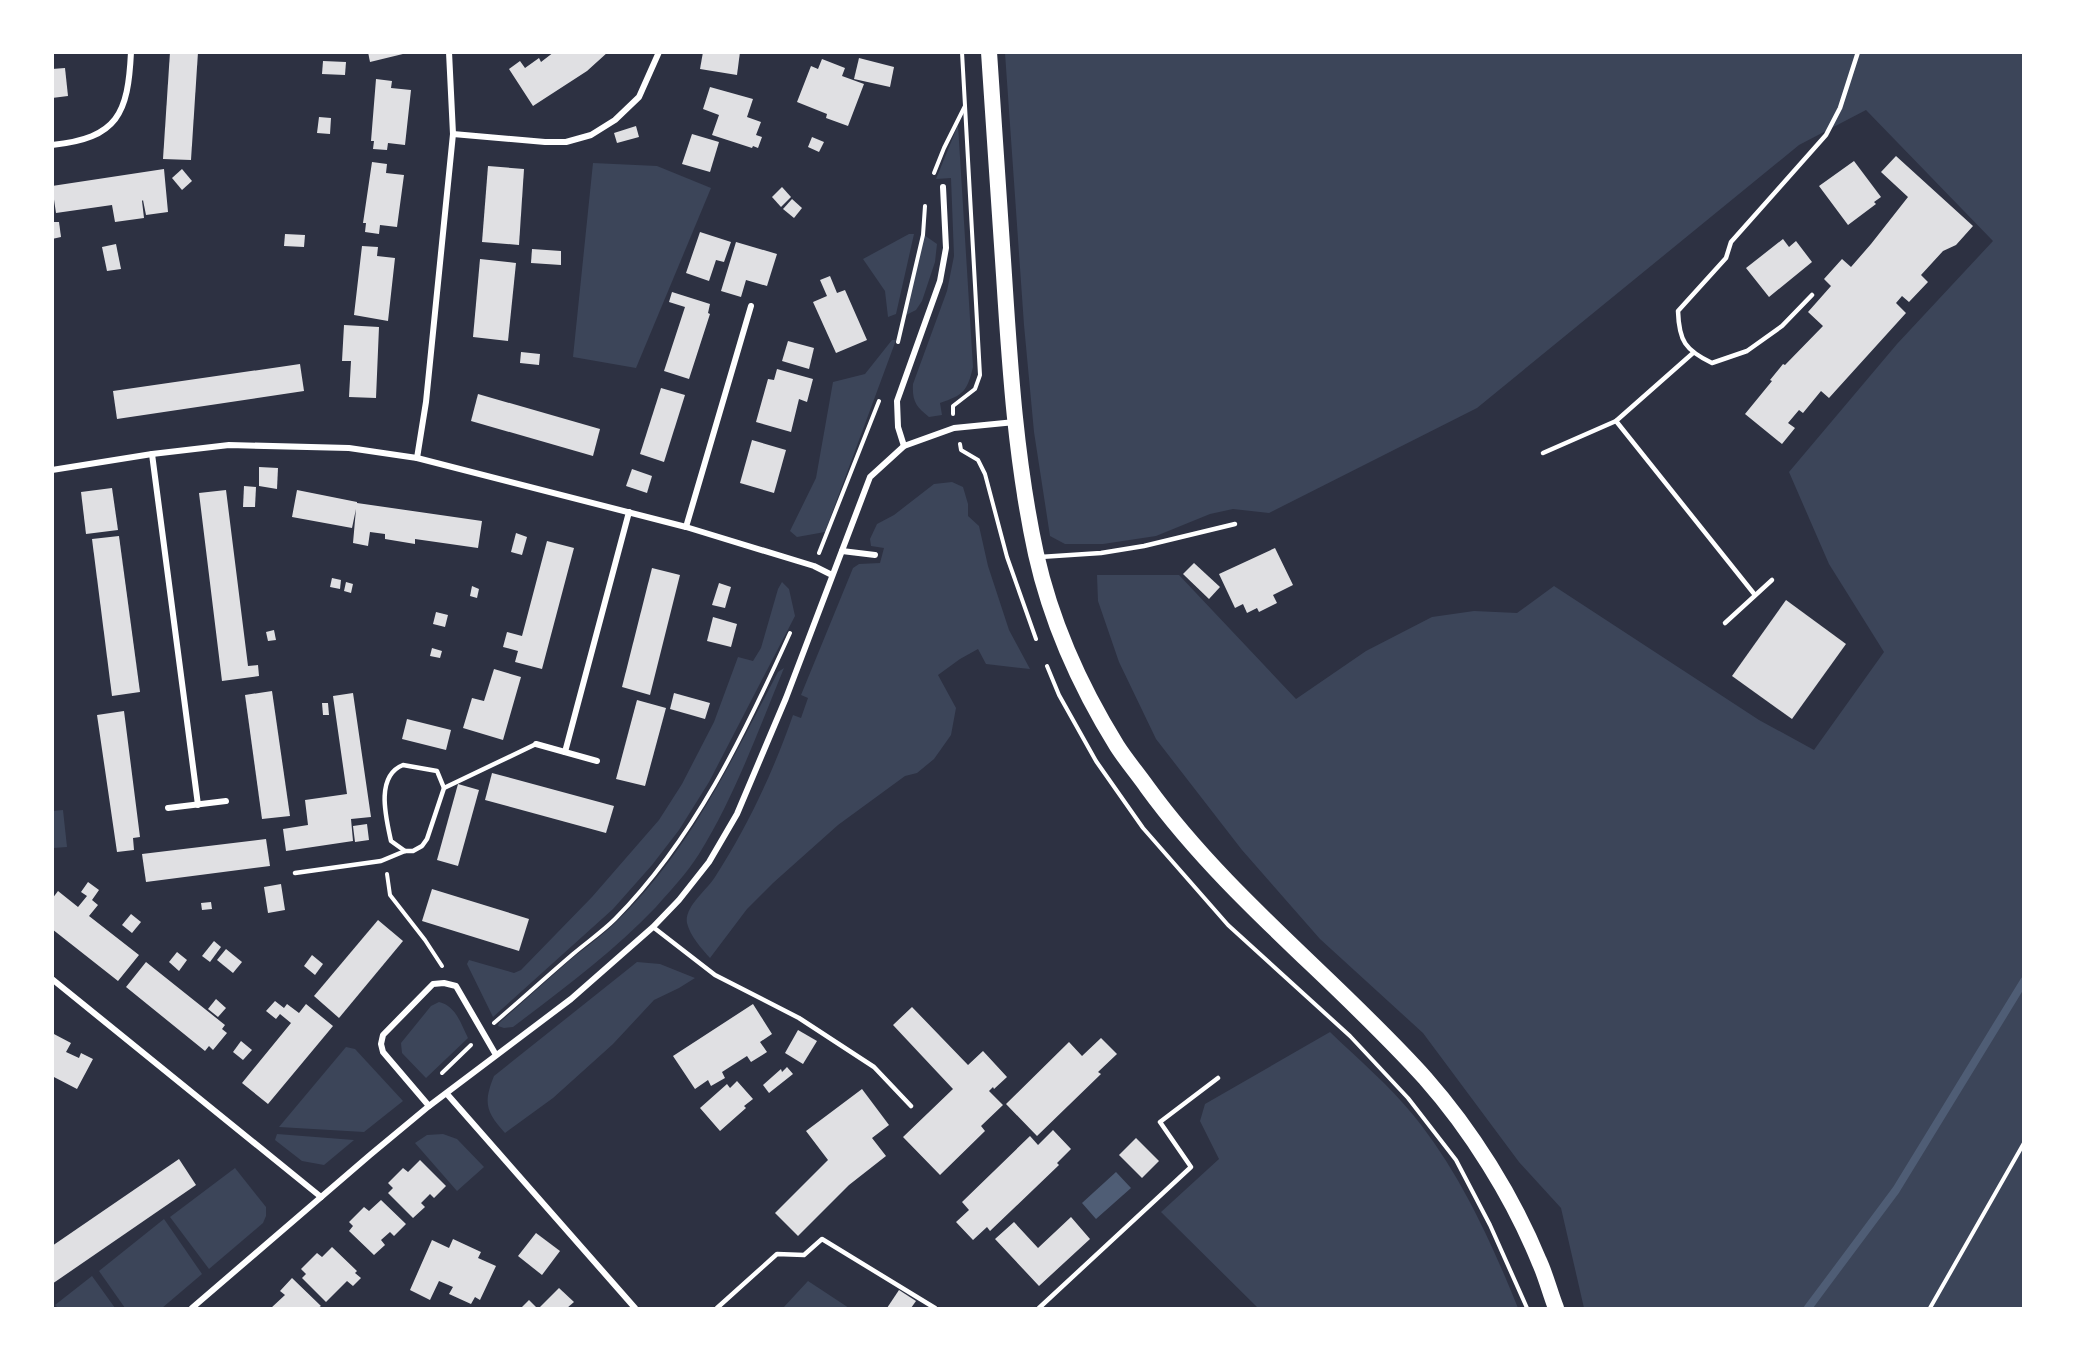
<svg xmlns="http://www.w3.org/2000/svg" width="2076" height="1361" font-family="Signika,sans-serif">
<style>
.green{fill:#3c4559}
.water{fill:#4f5d75}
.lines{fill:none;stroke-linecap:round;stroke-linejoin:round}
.stream{stroke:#4f5d75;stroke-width:8}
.building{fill:#e0e0e3}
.path{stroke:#fff;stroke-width:4}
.service{stroke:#fff;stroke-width:4.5}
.minor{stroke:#fff;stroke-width:6}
.trunk{stroke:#fff;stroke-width:16}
</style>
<rect width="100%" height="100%" fill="#2d3142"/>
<g class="green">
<polygon points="1005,53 2023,53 2023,1308 1584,1308 1561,1208 1519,1162 1423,1033 1320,939 1242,850 1156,739 1119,662 1098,601 1097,575 1179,575 1296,699 1366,651 1432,617 1474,611 1517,613 1554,586 1759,720 1814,750 1884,652 1829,564 1789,472 1897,344 1993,241 1866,110 1799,145 1477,408 1269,513 1233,509 1210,514 1156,536 1103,544 1065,544 1050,536 1034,432 1024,325"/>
<path d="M958,125L973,367C967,392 963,395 940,403L942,415L929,417C916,407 912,401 913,384L947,291L954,256L951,178L936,179Z"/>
<polygon points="593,163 657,166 711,188 636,368 573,357"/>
<polygon points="909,234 914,234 896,314 888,317 885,291 863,259"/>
<polygon points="924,235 937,244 935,262 922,301 916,310 906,315"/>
<polygon points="892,340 896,340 825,532 797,537 790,531 816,478 833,382 865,374"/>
<path d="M952,482L963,487L968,504V516L979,526L988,566L1009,630L1030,669L986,664L978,649L960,659L938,675L956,708L951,735L934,759L917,773L905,776L838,825L773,883L747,909L710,958C702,949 690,936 687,923C684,907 707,890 715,877C748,826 773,772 793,715L801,718L808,698L801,695L853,568L859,564L880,563L884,548L871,546L870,539L877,524L894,515L934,484Z"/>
<polygon points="782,582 789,589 795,616 709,782 679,830 652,865 613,909 493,1017 467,964 469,960 514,973 521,970 592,897 659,820 682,784 714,722 738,657 753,661 761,648 778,589"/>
<path d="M784,668C758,731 735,796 699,854C687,873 671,890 656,907C613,952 563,989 513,1027L504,1028L498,1026L499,1023C523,1002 547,980 571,959C586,947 603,935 617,921C690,851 732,759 778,672Z"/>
<polygon points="63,810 67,847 53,848 53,811"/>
<path d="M637,962L660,964L695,978L679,988L654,1000L613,1044L553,1098L505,1133C486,1112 483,1103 494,1076Z"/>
<path d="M439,1002C456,1006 461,1024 468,1038L426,1078L402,1053L401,1043L431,1006Z"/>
<path d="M1330,1032C1358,1059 1390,1086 1414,1116C1460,1173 1491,1241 1518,1308H1258L1161,1212L1219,1159L1200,1121L1205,1104Z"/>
<polygon points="346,1047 355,1049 403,1101 364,1132 279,1127"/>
<polygon points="277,1134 354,1140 324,1165 302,1161 275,1140"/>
<polygon points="443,1134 457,1139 484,1167 457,1191 415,1143 427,1135"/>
<polygon points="235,1168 266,1207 266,1216 263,1223 209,1269 170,1217"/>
<polygon points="164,1219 202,1274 162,1308 125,1308 99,1271"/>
<polygon points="92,1276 115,1308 58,1308 55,1305"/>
<polygon points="808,1281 849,1308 783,1308"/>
</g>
<polygon class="water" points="1116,1172 1131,1188 1096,1219 1082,1203"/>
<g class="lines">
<polyline class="stream" points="1808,1308 1896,1190 2024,981"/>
</g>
<g class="building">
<polygon points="170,52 198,52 191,160 163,159"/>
<polygon points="368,52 407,52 407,53 370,62"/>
<polygon points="554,52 608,52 587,71 533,106 509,69 520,61 525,68 539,58 541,62"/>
<polygon points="703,52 740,52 737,75 700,69"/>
<polygon points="859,58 894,67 890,87 854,79"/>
<polygon points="822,59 845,68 842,76 864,84 848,126 826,118 827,114 797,102 811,66 818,69"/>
<polygon points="323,61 346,62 345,75 322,74"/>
<polygon points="65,68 68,96 52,98 52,69"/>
<polygon points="376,79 392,81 391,88 411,90 405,145 388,143 387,150 373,149 374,141 371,141"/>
<polygon points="710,87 753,99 747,117 761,122 756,135 762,137 758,148 753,146 752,148 712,135 719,115 703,109"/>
<polygon points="319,117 331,118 330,134 317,133"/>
<polygon points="636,126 639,137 617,143 614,133"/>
<polygon points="692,134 719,142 710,172 682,164"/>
<polygon points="812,137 824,142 819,152 808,147"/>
<polygon points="1896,156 1973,226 1956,245 1943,251 1921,275 1928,282 1909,302 1902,296 1896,303 1906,313 1838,388 1829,398 1821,391 1803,413 1799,410 1788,423 1795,428 1782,444 1745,414 1772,381 1770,380 1783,364 1785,365 1823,326 1808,312 1831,286 1824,279 1842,259 1851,267 1871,244 1908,197 1881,172"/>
<polygon points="1854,161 1881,197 1874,202 1876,204 1848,225 1819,186"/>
<polygon points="372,162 387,164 386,173 404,175 397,227 380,225 379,234 365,232 366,223 363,223"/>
<polygon points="488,166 524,169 519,245 482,242"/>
<polygon points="164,169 168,212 146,215 143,200 142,201 144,218 115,222 112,205 56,213 52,186"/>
<polygon points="182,169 192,181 182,190 172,178"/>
<polygon points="782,187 791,197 781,207 772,197"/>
<polygon points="792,199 802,208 794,218 783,209"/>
<polygon points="52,222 59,222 61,237 52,239"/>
<polygon points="700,232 731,242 724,262 716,260 709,281 686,273"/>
<polygon points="285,234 305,235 304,247 284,246"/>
<polygon points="1783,239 1789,247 1796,241 1812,262 1769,297 1746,268"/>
<polygon points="736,242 777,254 767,286 746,280 741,297 721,291"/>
<polygon points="116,244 121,269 107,271 102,247"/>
<polygon points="362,246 378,247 377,256 395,258 388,321 354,315"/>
<polygon points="532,249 561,251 561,265 531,263"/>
<polygon points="480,259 516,263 508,341 473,337"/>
<polygon points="830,276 837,293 845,290 867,340 836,353 813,302 827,296 820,280"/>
<polygon points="672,292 710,304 708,313 710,314 689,379 664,371 685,307 669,302"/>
<polygon points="344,325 379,327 376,398 349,397 351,361 342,361"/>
<polygon points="788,341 814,348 809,369 782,361"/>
<polygon points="521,352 540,354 539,365 520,363"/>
<polygon points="300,364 304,391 117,419 113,391"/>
<polygon points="777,369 813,379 807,402 799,399 791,432 756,422 768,379 774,380"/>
<polygon points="661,388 685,395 664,462 640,454"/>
<polygon points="478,394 600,429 593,456 471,421"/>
<polygon points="752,440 786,450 774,493 740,483"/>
<polygon points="259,467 278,468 277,489 259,486"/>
<polygon points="632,469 652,476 647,493 626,486"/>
<polygon points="244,486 256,487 255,507 243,507"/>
<polygon points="112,488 118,530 86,534 81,492"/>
<polygon points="226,490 248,666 258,665 259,676 222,681 199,493"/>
<polygon points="297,490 357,502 357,503 482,521 478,548 415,539 415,544 385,539 385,534 370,532 368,546 353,543 356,509 352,528 292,517"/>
<polygon points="516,533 527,537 522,555 511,552"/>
<polygon points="119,536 140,692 112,696 92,539"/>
<polygon points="547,541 574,548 542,669 515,662 518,651 503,647 507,632 522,636"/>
<polygon points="1275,548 1293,585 1273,595 1277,603 1259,612 1257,608 1247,613 1243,604 1235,608 1219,574"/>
<polygon points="1194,563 1220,587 1209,599 1183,574"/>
<polygon points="652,568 680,575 650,695 622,687"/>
<polygon points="332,578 341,580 340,589 330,587"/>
<polygon points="346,582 353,584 351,593 344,591"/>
<polygon points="719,583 731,587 725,608 712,605"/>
<polygon points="472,586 479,589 477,598 470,596"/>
<polygon points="1786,600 1846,644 1792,719 1732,676"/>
<polygon points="436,612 448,615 445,627 433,624"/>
<polygon points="713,617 737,624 731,647 707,641"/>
<polygon points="274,630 276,640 268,641 266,632"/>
<polygon points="432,648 442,651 440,658 430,656"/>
<polygon points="494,669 521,677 503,740 463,728 472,698 484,701"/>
<polygon points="272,691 290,816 262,819 245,695"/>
<polygon points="353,693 371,817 351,819 353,841 286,851 283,829 308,825 305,800 347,794 333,696"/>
<polygon points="674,693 710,703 705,719 670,709"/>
<polygon points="637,700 666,708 645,786 616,779"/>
<polygon points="322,703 328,703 329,715 323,715"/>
<polygon points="124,711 140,837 133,838 134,850 117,852 97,715"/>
<polygon points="407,719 451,730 446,750 402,739"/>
<polygon points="492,773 614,806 606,833 485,800"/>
<polygon points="458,784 479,790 458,866 437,860"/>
<polygon points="367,824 369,840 355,842 353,826"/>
<polygon points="266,839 270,866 146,882 142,854"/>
<polygon points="88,882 99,890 92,900 98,905 89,916 139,955 118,981 52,929 52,899 58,891 78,907 87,896 81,892"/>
<polygon points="281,884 285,910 268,913 264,887"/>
<polygon points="432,889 529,919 519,951 422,921"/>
<polygon points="211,902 212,909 202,910 201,903"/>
<polygon points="131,914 141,922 132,933 122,925"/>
<polygon points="378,920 403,941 339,1018 314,996"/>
<polygon points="214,941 221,947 210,962 202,956"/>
<polygon points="226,949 242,962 233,973 217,960"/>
<polygon points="177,952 187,960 179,971 169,962"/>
<polygon points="312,955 323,964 315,975 304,966"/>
<polygon points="146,962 225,1025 222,1029 227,1033 213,1050 209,1046 205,1051 126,987"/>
<polygon points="216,999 226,1008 218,1017 208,1009"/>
<polygon points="275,1001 284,1008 287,1004 299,1013 306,1004 333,1026 268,1104 242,1083 291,1023 280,1014 276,1019 266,1011"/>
<polygon points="753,1004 772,1034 760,1042 767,1052 751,1062 747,1056 722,1072 725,1078 711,1086 708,1080 695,1089 673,1056"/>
<polygon points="912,1007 968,1065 983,1051 1007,1077 994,1089 993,1087 989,1091 1003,1105 981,1126 985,1131 940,1175 903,1137 953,1089 893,1025"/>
<polygon points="798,1030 817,1041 803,1064 785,1053"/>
<polygon points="52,1033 71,1043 66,1052 79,1058 81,1053 93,1059 77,1089 52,1076"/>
<polygon points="1101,1038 1117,1054 1098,1072 1101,1074 1037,1136 1006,1104 1069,1042 1082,1056"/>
<polygon points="241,1041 252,1050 243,1060 233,1052"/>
<polygon points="787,1067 793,1074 769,1093 763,1085 781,1069 782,1072"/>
<polygon points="737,1081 753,1099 744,1106 746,1108 720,1131 700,1108 727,1084 730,1088"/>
<polygon points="862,1089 889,1125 872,1138 886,1156 849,1185 798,1236 775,1213 828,1160 806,1131"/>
<polygon points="1053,1130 1071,1149 1057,1163 1059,1165 990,1231 987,1227 973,1240 956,1222 969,1210 962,1202 1030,1136 1038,1145"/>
<polygon points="1136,1138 1159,1161 1142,1178 1119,1155"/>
<polygon points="179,1159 196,1185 52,1284 52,1246"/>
<polygon points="420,1160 446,1186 434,1198 430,1194 421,1203 425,1207 413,1218 388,1193 393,1188 388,1183 403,1168 408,1172"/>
<polygon points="381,1200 406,1224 394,1236 390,1232 381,1240 385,1245 374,1255 349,1231 353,1226 349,1222 364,1207 369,1211"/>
<polygon points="1071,1217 1090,1239 1039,1286 995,1239 1014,1222 1038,1248"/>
<polygon points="536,1233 560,1251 542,1275 518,1256"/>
<polygon points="453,1239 481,1252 478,1258 496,1266 480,1300 475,1297 471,1304 449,1294 453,1287 439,1281 430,1300 410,1290 432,1240 449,1248"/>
<polygon points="332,1247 357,1271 355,1273 361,1278 353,1286 347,1281 326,1302 302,1278 306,1274 301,1269 317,1253 322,1257"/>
<polygon points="292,1278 321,1306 318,1308 271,1308 285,1295 280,1291"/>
<polygon points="559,1288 574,1302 567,1308 539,1308"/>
<polygon points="899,1290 916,1301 911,1308 887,1308"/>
<polygon points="529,1300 537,1308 521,1308"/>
</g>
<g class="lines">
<g class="path">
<polyline points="934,173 944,148 965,106"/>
<polyline points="898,342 923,235 925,206"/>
<polyline points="953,414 953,406 975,389 980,375 962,52"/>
<polyline points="960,444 961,450 978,460 985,474 1007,557 1036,639"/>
<polyline points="819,553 879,401"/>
<polyline points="1047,666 1059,695 1096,761 1143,828 1228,925 1350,1036 1408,1098 1456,1160 1490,1225 1527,1308"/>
<polyline points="387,874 390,895 425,940 442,966"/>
<path d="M494,1023C521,1000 546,977 573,954C587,942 602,932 615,919C694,839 744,735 790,633"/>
<polyline points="442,1073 471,1045"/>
<polyline points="1930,1308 2024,1143"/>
</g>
<g class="service">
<path d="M1812,295L1782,326L1747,351L1712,363C1685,350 1679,341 1678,311L1726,258L1731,242L1826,135L1840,108L1858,52"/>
<polyline points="1616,421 1755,595"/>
<polyline points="1543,453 1616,421 1693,353"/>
<polyline points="1040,557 1101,553 1144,546 1235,524"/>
<polyline points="1725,623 1772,580"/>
<path d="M405,851L391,841C386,818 375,776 403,765L437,771L444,788"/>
<polyline points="295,873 381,861 405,851 413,851 422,846 427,839 444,788 536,744"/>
<polyline points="653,927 715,975 799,1018 874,1067 911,1106"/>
<polyline points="717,1308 777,1254 804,1255 822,1239 935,1308"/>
<polyline points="1039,1308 1191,1167 1160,1122 1218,1078"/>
</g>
<g class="minor">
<polyline points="453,134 545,142 566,142 591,135 615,120 639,97 659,52"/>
<path d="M52,145C118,138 128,114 131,52"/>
<polyline points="904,446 898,427 897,401 940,281 946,248 943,187"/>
<polyline points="152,454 198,805"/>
<polyline points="417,458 426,402 453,134 449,52"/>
<polyline points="52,470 152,454 229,445 349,448 417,458 686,527 814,566 832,575"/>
<polyline points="686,527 751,306"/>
<polyline points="842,551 875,555"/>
<polyline points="536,744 597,761"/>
<polyline points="565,752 629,512"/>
<polyline points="168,808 226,801"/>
<polyline points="52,979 321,1197"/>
<polyline points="447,1094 635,1308"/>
<polyline points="429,1106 383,1052 381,1044 383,1035 433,984 444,983 456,986 496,1055"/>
<polyline points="192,1308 370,1155 429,1106 571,999 653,927 679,900 709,862 737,814 786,698 870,477 904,446 954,428 1015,422"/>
</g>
<path class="trunk" d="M989,52C994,127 999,201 1004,275C1010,369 1016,462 1036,554C1051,621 1081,688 1117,746C1126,760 1137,773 1147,787C1227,897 1335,978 1425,1078C1471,1130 1513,1197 1539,1261C1546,1276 1550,1293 1556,1308"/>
</g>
<rect width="2076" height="1361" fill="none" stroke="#ffffff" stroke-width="108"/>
</svg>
